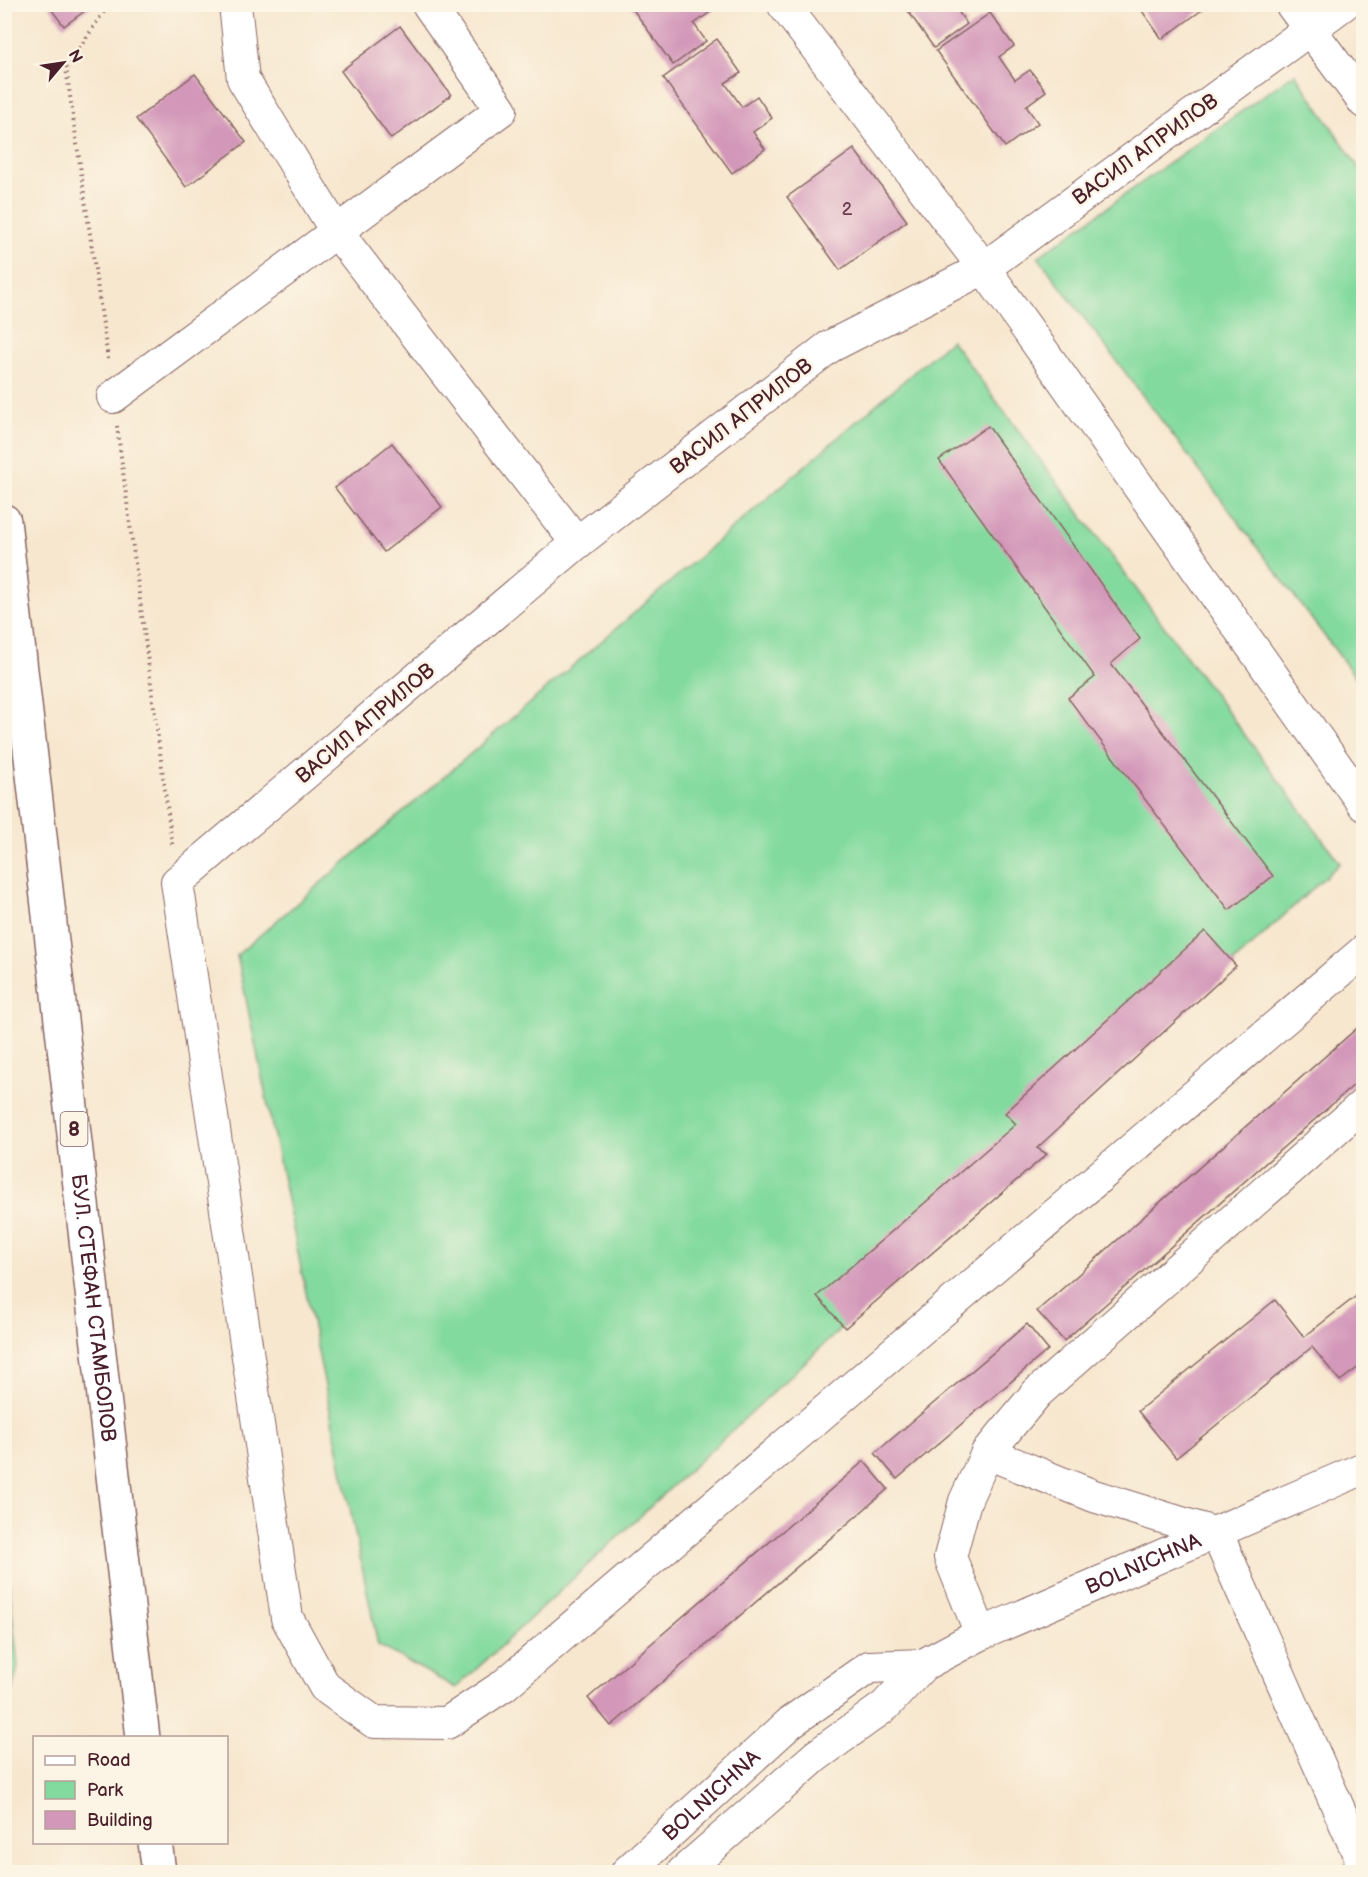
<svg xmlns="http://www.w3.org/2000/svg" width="1368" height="1877" font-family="'Balsamiq Sans',sans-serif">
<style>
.green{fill:#82da9e;stroke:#667c64;stroke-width:1.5}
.building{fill:#d397b9}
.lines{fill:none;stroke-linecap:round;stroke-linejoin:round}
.minor-casing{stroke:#876564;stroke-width:34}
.major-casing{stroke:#876564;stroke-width:36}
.path{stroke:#876564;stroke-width:4;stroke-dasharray:1.5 4.5;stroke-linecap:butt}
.minor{stroke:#fff;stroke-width:32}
.major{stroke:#fff;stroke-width:33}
.labels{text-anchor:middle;stroke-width:5;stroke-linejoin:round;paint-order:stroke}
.number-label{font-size:18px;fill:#6c3d4e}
.shield{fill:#fcf5e5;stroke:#7f5f63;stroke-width:1.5}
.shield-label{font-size:20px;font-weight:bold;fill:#4a1f2b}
.street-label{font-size:21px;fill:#4a1f2b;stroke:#fcf5e5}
</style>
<rect width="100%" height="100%" fill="#fcf5e5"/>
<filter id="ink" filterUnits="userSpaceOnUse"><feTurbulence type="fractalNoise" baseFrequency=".0167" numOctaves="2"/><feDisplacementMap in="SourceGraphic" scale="12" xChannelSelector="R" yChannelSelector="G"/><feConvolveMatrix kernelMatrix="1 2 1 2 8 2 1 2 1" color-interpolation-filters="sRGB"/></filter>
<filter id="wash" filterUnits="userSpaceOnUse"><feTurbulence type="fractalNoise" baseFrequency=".008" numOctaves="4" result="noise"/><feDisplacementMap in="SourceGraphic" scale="24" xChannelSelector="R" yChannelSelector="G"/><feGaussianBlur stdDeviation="1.35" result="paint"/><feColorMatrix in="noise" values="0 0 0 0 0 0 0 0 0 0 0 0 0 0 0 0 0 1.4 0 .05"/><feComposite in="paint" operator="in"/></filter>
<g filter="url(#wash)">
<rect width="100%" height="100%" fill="#f7e7cf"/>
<g class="green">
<polygon points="1295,73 1363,174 1363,687 1038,257"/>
<polygon points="951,340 1340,863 456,1688 378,1645 237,955"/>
<polygon points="5,1545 18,1667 5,1717 4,1717"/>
</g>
<g id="blocks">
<g class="building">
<polygon points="629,4 710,4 713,10 694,24 706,41 673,65"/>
<polygon points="903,4 958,4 955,7 967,24 934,48"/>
<polygon points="1137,4 1205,4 1206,7 1162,39"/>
<polygon points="48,5 93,5 64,26"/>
<polygon points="990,13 1014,46 999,57 1015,80 1030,70 1046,91 1026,106 1038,123 1005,147 936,51"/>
<polygon points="400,26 451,95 391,139 341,71"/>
<polygon points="717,39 741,73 725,83 742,107 757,96 772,118 753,132 765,149 732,173 663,78"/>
<polygon points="195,74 246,142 186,187 136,119"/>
<polygon points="854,149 907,221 840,270 787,197"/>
<polygon points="988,426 1140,639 1111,664 1273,876 1229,910 1068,698 1095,677 939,460"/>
<polygon points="392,443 442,507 384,552 335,488"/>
<polygon points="1205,931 1236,966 1037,1148 1047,1154 845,1328 817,1296 1016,1124 1005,1113"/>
<polygon points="1364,1022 1364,1076 1064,1341 1037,1311"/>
<polygon points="1364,1290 1364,1363 1340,1381 1312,1347 1176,1458 1138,1411 1275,1300 1304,1337"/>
<polygon points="1027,1324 1048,1350 897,1479 875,1453"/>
<polygon points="864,1461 888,1489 611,1726 588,1698"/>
</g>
</g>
</g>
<g filter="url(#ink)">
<use href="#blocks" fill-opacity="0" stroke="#876564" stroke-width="1.5"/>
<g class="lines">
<defs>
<g id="minor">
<polyline points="235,4 243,79 336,231 577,543"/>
<polyline points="783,4 984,268 1364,805"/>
<polyline points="1291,4 1364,102"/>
<polyline points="1344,4 984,268 829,347 577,543 177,882 287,1618 325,1687 374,1722 447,1723 503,1686 1364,951"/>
<polyline points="113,397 501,110 428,4"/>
<polyline points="987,1453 1094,1496 1217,1534 1364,1866"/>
<polyline points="981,1634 950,1557 965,1501 987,1453 1037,1393 1364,1104"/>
<path id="s1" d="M627,1872L791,1722L869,1667L923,1665"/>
<path id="s2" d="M683,1872L816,1756L885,1706L923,1665L981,1634L1364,1468"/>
</g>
<g id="major">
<path id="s3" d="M4,521L143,1738"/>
<polyline points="155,1842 159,1872"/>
</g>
</defs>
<use href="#minor" class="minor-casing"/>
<use href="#major" class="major-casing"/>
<g class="path">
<polyline points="108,359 66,68 109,4"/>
<polyline points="117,426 172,844"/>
</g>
<use href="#minor" class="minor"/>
<use href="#major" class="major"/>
</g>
</g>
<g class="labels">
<g class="number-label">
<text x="847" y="215">2</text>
</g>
<rect class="shield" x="60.5" y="1112" width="27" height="34" rx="4.5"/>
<g class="shield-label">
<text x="74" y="1136">8</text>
</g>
<g class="street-label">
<text transform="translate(1145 149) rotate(-36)" y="7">ВАСИЛ АПРИЛОВ</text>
<text transform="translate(741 416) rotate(-38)" y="7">ВАСИЛ АПРИЛОВ</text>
<text transform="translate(365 723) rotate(-40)" y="7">ВАСИЛ АПРИЛОВ</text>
<text dy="7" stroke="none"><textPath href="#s3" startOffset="792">БУЛ. СТЕФАН СТАМБОЛОВ</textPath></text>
<text dy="7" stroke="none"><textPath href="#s2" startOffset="560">BOLNICHNA</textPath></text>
<text dy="7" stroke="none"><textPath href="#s1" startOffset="114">BOLNICHNA</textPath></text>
</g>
</g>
<rect width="1368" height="1877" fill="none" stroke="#fcf5e5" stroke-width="24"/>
<rect x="33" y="1736" width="195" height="108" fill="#fcf5e5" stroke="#b59f9b" stroke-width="1.5"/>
<rect x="45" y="1756" width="30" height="9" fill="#ffffff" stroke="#b59f9b" stroke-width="1.5"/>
<text x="87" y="1766" font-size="18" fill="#4a1f2b">Road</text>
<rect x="45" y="1781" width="30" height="18" fill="#82da9e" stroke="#b59f9b" stroke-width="1.5"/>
<text x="87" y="1796" font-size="18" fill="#4a1f2b">Park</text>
<rect x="45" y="1811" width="30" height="18" fill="#d397b9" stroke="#b59f9b" stroke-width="1.5"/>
<text x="87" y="1826" font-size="18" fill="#4a1f2b">Building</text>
<g transform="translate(63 63) rotate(61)" stroke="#fcf5e5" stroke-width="4.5" paint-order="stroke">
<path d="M0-4.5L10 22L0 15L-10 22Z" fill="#4a1f2b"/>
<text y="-9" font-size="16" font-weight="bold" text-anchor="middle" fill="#4a1f2b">N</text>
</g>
</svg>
